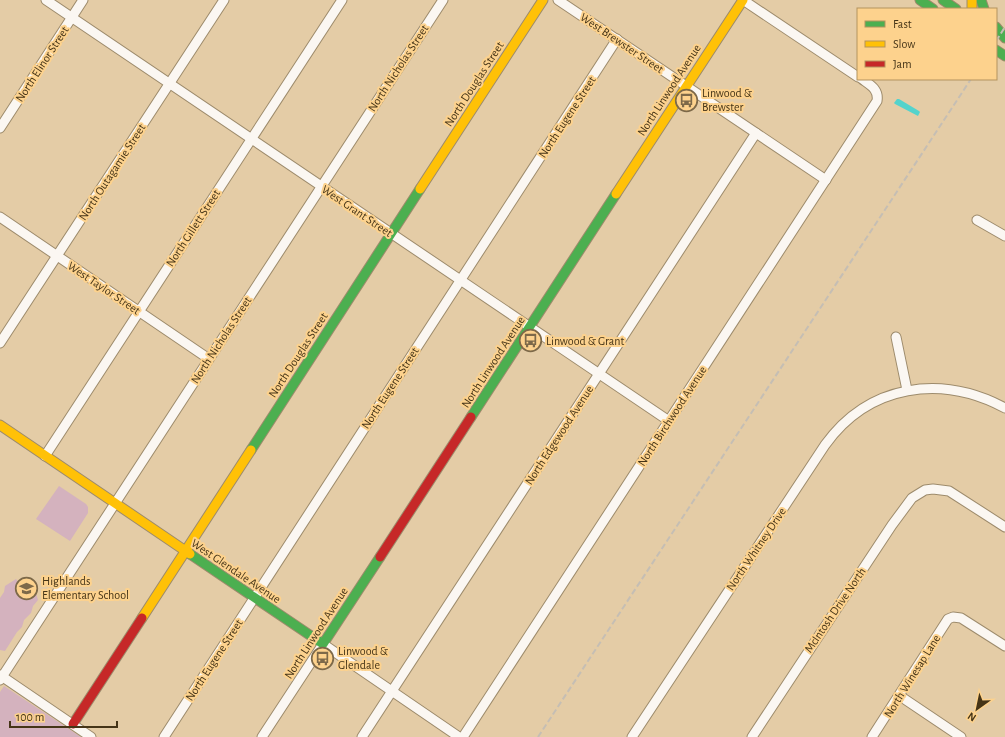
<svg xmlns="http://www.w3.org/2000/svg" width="1005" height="737" font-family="'Alegreya Sans',sans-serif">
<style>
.green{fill:#d4b2be}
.water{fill:#54d3cc}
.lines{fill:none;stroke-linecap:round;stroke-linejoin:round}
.street-casing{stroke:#9d8b6c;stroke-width:11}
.fast-casing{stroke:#9d8b6c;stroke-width:11}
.slow-casing{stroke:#9d8b6c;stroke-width:11}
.jam-casing{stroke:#9d8b6c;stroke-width:11}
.street{stroke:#fbf7f2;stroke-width:9}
.fast{stroke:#4caf50;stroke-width:9}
.slow{stroke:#ffc107;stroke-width:9}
.jam{stroke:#c62828;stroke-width:9}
.rail{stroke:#c5beb4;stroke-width:2;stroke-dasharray:6 3;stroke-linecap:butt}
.labels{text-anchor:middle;stroke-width:4;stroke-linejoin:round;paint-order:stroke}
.street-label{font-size:12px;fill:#453417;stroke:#fdd28d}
.poi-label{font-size:12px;fill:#453417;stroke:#fdd28d;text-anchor:start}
</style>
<rect width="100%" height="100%" fill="#e4cca6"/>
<g class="green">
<polygon points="59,486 86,504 88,507 88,513 70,541 36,519"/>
<polygon points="16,579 25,591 36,593 38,600 33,606 31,613 24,620 22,627 17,632 5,651 0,650 0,598 4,592 5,586"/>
<polygon points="4,686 81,737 0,737 0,692"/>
</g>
<polygon class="water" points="897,99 899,99 919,111 920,112 918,116 895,104 894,103"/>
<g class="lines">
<defs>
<g id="street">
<polyline points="46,0 669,421"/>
<polyline points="558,0 826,180"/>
<polyline points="743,0 858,77"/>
<polyline points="0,128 83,0"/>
<polyline points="0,217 209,359"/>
<polyline points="977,220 1005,236"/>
<polyline points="896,337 907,390"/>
<polyline points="0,343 224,0"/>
<polyline points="45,456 342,0"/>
<polyline points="0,675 91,737"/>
<polyline points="0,680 443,0"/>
<polyline points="900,696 961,737"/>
<polyline points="164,737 617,39"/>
<polyline points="262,737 323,644 459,737"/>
<polyline points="362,737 756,133"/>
<path d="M463,737L877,101C879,89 870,85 862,79"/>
<path d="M632,737L825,445C869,384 941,374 1005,408"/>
<polyline points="752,737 892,525 912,498 925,490 933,489 949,491 1005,527"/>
<polyline points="872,737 948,619 953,617 961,618 1005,646"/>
</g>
<g id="fast">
<polyline points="920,0 933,9"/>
<polyline points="943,0 956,9"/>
<polyline points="981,0 984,9"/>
<polyline points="996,27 1005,38"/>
<polyline points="996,50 1005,56"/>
<polyline points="471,417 616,194"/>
<polyline points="251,450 420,189"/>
<polyline points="190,554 323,644 380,557"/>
</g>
<g id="slow">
<polyline points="972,0 972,9"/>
<polyline points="420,189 543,0"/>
<polyline points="616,194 743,0"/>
<polyline points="0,425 190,554"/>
<polyline points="142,618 251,450"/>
</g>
<g id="jam">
<polyline points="380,557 471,417"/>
<polyline points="73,724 142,618"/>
</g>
</defs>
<use href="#street" class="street-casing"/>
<use href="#fast" class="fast-casing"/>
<use href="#slow" class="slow-casing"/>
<use href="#jam" class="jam-casing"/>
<use href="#street" class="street"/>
<use href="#fast" class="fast"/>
<use href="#slow" class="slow"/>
<use href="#jam" class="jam"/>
<g class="rail">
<polyline points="996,41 1005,27"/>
<polyline points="538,737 971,79"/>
</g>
</g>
<defs>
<symbol id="bus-ring" viewBox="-11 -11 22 22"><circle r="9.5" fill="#fdd28d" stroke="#7d6949" stroke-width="1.5"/><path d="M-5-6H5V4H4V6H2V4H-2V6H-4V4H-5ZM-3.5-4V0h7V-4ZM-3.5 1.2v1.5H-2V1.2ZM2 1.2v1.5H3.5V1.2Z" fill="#7d6949"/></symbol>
<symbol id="school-ring" viewBox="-11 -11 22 22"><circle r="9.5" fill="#fdd28d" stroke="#7d6949" stroke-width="1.5"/><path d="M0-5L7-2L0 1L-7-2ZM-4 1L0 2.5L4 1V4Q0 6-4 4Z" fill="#7d6949"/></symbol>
</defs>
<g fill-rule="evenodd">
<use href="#bus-ring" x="674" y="88" width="25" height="25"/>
<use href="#bus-ring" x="518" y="328" width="25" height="25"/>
<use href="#school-ring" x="14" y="576" width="25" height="25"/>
<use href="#bus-ring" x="310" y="646" width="25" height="25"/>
</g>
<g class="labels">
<g class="street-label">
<text transform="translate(622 43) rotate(34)" y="4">West Brewster Street</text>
<text transform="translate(42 64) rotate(-57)" y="4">North Elinor Street</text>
<text transform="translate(398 68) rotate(-57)" y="4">North Nicholas Street</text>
<text transform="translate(474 84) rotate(-57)" y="4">North Douglas Street</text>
<text transform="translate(669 90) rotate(-57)" y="4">North Linwood Avenue</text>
<text transform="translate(567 117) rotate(-57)" y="4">North Eugene Street</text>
<text transform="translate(112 172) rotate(-57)" y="4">North Outagamie Street</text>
<text transform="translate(357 211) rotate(34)" y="4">West Grant Street</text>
<text transform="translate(193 228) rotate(-57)" y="4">North Gillett Street</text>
<text transform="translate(104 288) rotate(34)" y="4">West Taylor Street</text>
<text transform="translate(221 340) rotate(-57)" y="4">North Nicholas Street</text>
<text transform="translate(298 355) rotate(-57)" y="4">North Douglas Street</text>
<text transform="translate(493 362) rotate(-57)" y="4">North Linwood Avenue</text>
<text transform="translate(390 388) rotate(-57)" y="4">North Eugene Street</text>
<text transform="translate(672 416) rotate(-57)" y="4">North Birchwood Avenue</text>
<text transform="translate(559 435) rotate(-57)" y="4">North Edgewood Avenue</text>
<text transform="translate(756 549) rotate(-56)" y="4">North Whitney Drive</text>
<text transform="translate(236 571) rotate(34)" y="4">West Glendale Avenue</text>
<text transform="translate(835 610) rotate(-56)" y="4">McIntosh Drive North</text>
<text transform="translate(316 633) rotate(-57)" y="4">North Linwood Avenue</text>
<text transform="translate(214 660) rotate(-57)" y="4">North Eugene Street</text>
<text transform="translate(912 676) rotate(-58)" y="4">North Winesap Lane</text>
</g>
<g class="poi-label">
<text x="702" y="97">Linwood &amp;<tspan x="702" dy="14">Brewster</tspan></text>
<text x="546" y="345">Linwood &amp; Grant</text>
<text x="42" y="585">Highlands<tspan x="42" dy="14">Elementary School</tspan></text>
<text x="338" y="655">Linwood &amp;<tspan x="338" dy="14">Glendale</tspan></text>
</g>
</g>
<rect x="857" y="8" width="140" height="72" fill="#fdd28d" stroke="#b3935e"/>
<rect x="865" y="21" width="20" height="6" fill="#4caf50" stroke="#b3935e"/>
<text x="893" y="28" font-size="12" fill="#453417">Fast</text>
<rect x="865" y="41" width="20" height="6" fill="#ffc107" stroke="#b3935e"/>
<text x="893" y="48" font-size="12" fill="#453417">Slow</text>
<rect x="865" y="61" width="20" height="6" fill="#c62828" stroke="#b3935e"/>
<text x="893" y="68" font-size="12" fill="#453417">Jam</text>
<g transform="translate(977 709) rotate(213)" stroke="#fdd28d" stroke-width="3" paint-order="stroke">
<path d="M0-3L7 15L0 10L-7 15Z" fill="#453417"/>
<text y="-6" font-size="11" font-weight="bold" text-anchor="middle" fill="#453417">N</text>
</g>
<path d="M10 721v6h107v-6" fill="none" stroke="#453417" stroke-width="2"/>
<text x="16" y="721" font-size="12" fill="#453417" stroke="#fdd28d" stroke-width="3" paint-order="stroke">100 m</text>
</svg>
